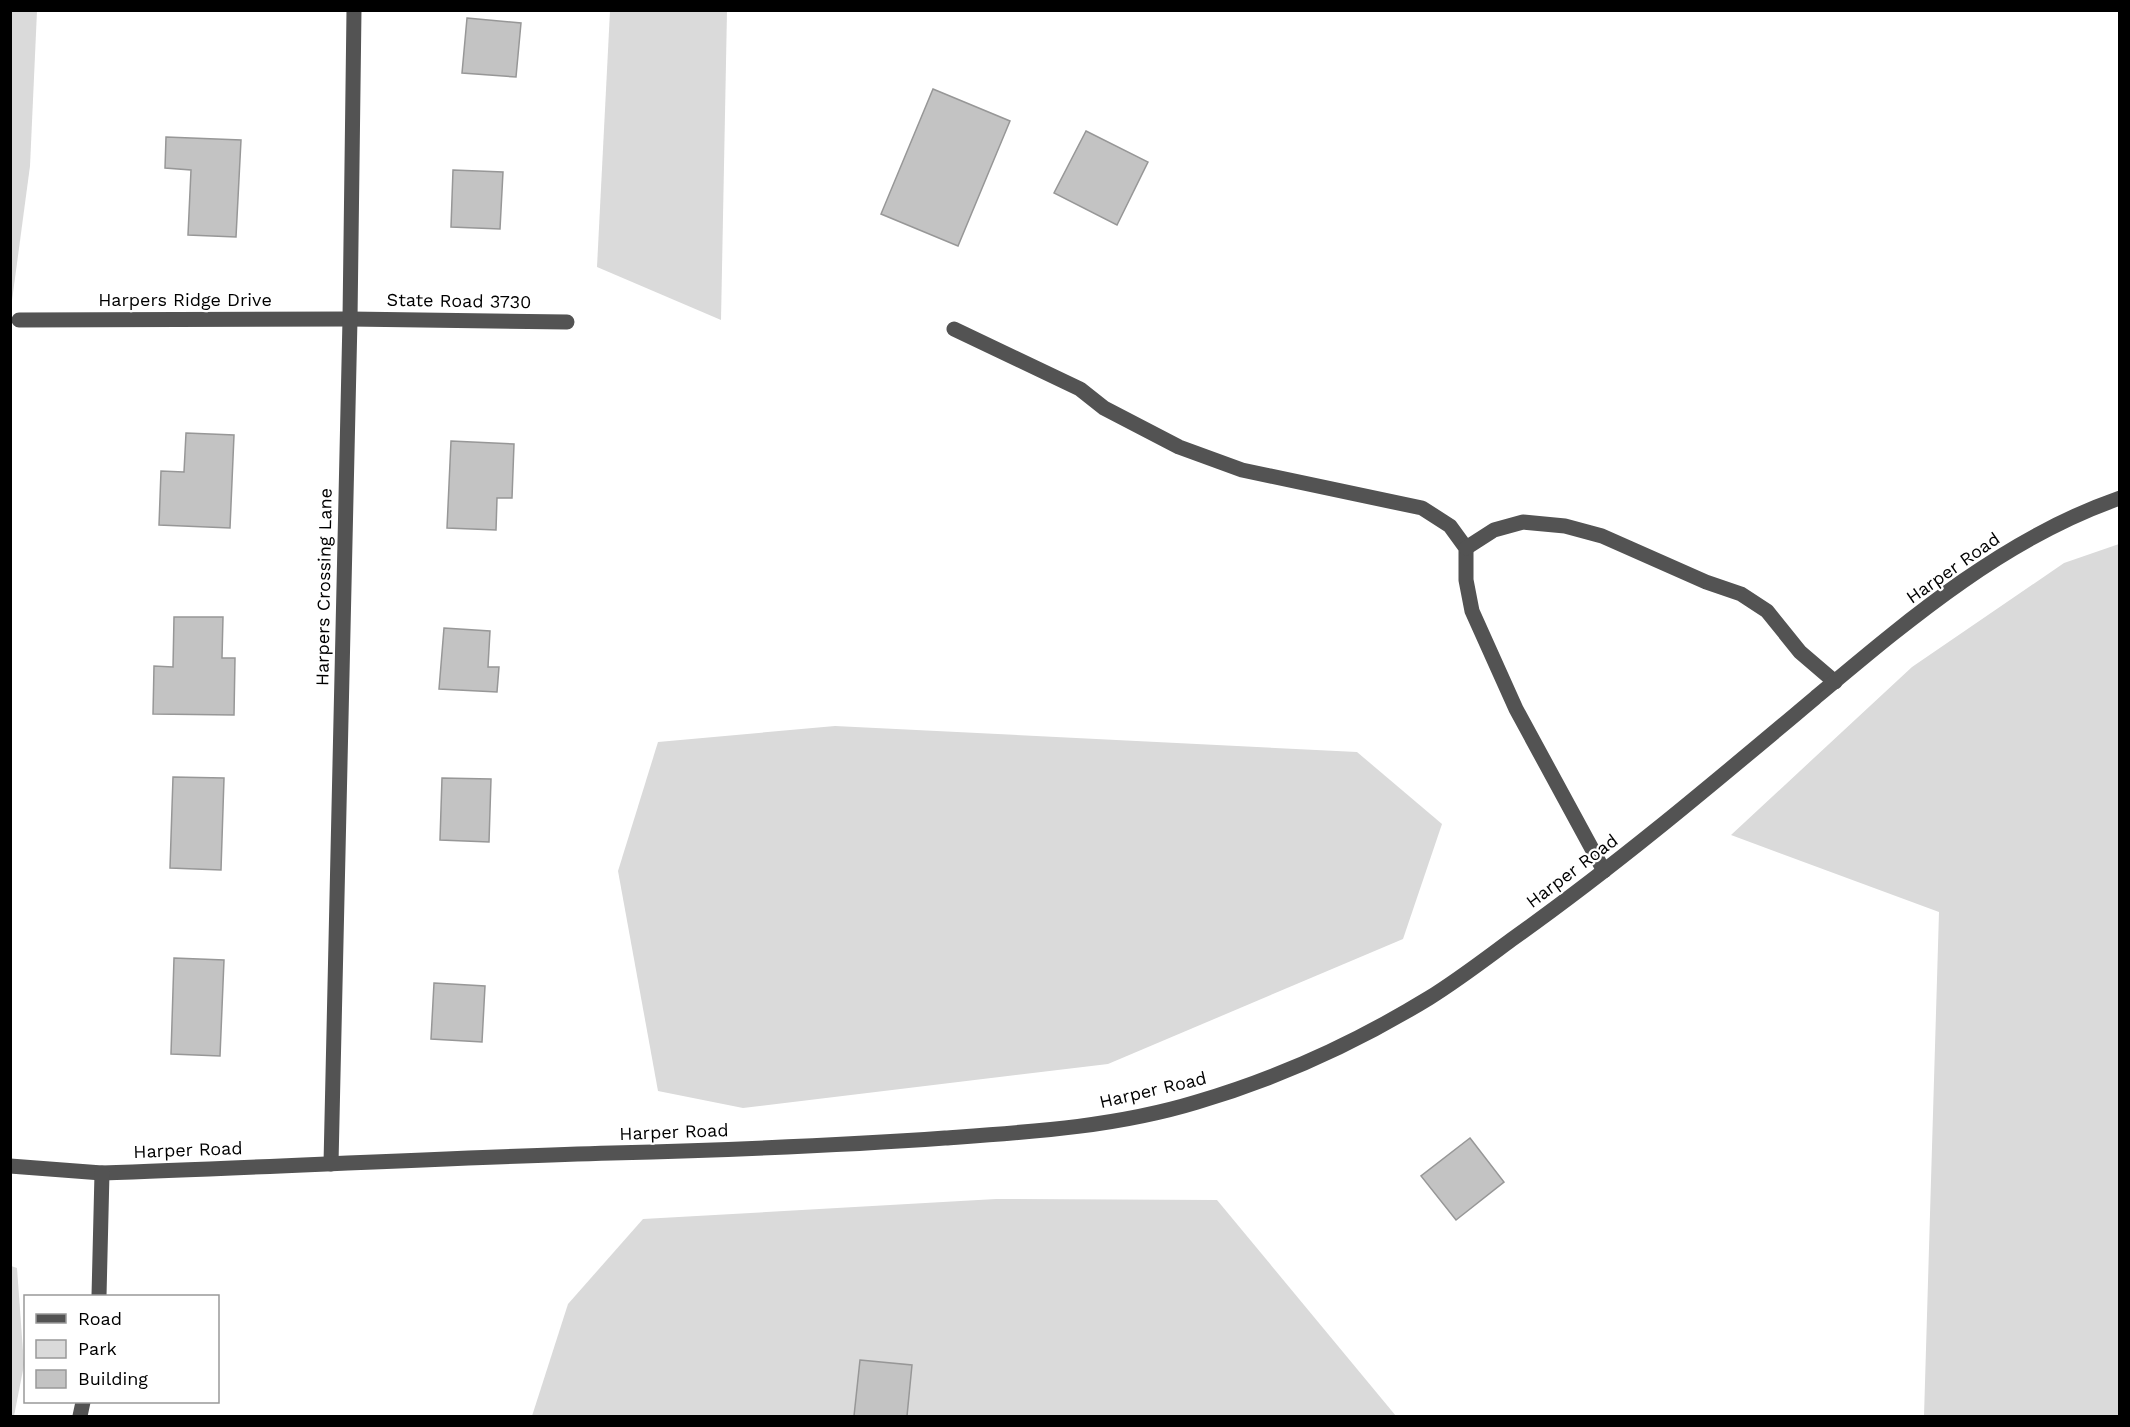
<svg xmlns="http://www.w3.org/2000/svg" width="2130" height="1427" font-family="'Work Sans',sans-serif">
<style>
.green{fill:#dadada}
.building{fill:#c3c3c3;stroke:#979797;stroke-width:1.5}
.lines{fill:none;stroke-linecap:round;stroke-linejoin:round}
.minor{stroke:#535353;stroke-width:15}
.labels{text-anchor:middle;stroke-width:4.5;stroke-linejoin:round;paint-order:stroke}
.street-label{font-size:18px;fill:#000;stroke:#fff}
</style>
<rect width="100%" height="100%" fill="#fff"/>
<g class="green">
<polygon points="11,10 37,11 30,166 11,308"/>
<polygon points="610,11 727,11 721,320 597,267"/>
<polygon points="2119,544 2119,1416 1924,1416 1939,912 1731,835 1912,667 2064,563"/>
<polygon points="835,726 1357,752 1442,824 1403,939 1108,1064 743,1108 658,1091 618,871 658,742"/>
<polygon points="996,1199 1217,1200 1396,1416 532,1416 568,1304 643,1219"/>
<polygon points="11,1266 17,1268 24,1365 14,1416 10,1416"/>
</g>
<g class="building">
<polygon points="467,18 521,23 516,77 462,73"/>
<polygon points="933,89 1010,121 958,246 881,214"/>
<polygon points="1086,131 1148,162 1117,225 1054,193"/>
<polygon points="166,137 241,140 236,237 188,235 191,170 165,168"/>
<polygon points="453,170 503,172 500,229 451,227"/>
<polygon points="186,433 234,435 230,528 159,525 161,471 184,472"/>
<polygon points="451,441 514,444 512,498 497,498 496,530 447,528"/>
<polygon points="174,617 223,617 222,658 235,658 234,715 153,714 154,666 173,667"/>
<polygon points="444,628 490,631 488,667 499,667 497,692 439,689"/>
<polygon points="173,777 224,778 221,870 170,868"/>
<polygon points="442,778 491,779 489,842 440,840"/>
<polygon points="174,958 224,960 220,1056 171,1054"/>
<polygon points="434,983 485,986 482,1042 431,1039"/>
<polygon points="1470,1138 1504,1182 1456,1220 1421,1176"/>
<polygon points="860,1360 912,1365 907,1416 854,1416"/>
</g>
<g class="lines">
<g class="minor">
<polyline points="19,320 350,319 567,322"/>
<polyline points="954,329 1080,389 1104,408 1179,447 1242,470 1422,508 1450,526 1466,548 1466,580 1472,611 1516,709 1604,871"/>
<polyline points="1466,548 1494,530 1523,522 1565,526 1602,536 1706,582 1741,594 1767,611 1800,652 1835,682"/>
<polyline points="331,1164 350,319 354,10"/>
<path d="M10,1166L102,1173C272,1167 442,1158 612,1153C723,1150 834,1146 945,1138C1030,1132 1115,1127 1197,1102C1279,1078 1357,1042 1429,998C1458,980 1484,960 1511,940C1617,865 1716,781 1815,698C1907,621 2004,538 2120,498"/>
<polyline points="99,1296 102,1173"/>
<polyline points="80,1416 83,1402"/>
</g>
</g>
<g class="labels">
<g class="street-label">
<text x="185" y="306">Harpers Ridge Drive</text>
<text transform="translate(459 301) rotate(1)" y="6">State Road 3730</text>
<text transform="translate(1953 568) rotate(-35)" y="6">Harper Road</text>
<text transform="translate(324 587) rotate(-89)" y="6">Harpers Crossing Lane</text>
<text transform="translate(1572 871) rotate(-37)" y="6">Harper Road</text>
<text transform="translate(1153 1090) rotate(-13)" y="6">Harper Road</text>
<text transform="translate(674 1132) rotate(-2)" y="6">Harper Road</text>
<text transform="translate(188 1150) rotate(-2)" y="6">Harper Road</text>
</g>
</g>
<rect width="2130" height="1427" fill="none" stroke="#000000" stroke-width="24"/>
<rect x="24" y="1295" width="195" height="108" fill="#ffffff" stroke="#999999" stroke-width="1.5"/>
<rect x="36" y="1314" width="30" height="9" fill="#535353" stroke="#999999" stroke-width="1.5"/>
<text x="78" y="1325" font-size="18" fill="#000000">Road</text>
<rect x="36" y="1340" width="30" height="18" fill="#dadada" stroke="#999999" stroke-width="1.5"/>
<text x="78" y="1355" font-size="18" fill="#000000">Park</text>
<rect x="36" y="1370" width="30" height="18" fill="#c3c3c3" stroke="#999999" stroke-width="1.5"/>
<text x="78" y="1385" font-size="18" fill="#000000">Building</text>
</svg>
